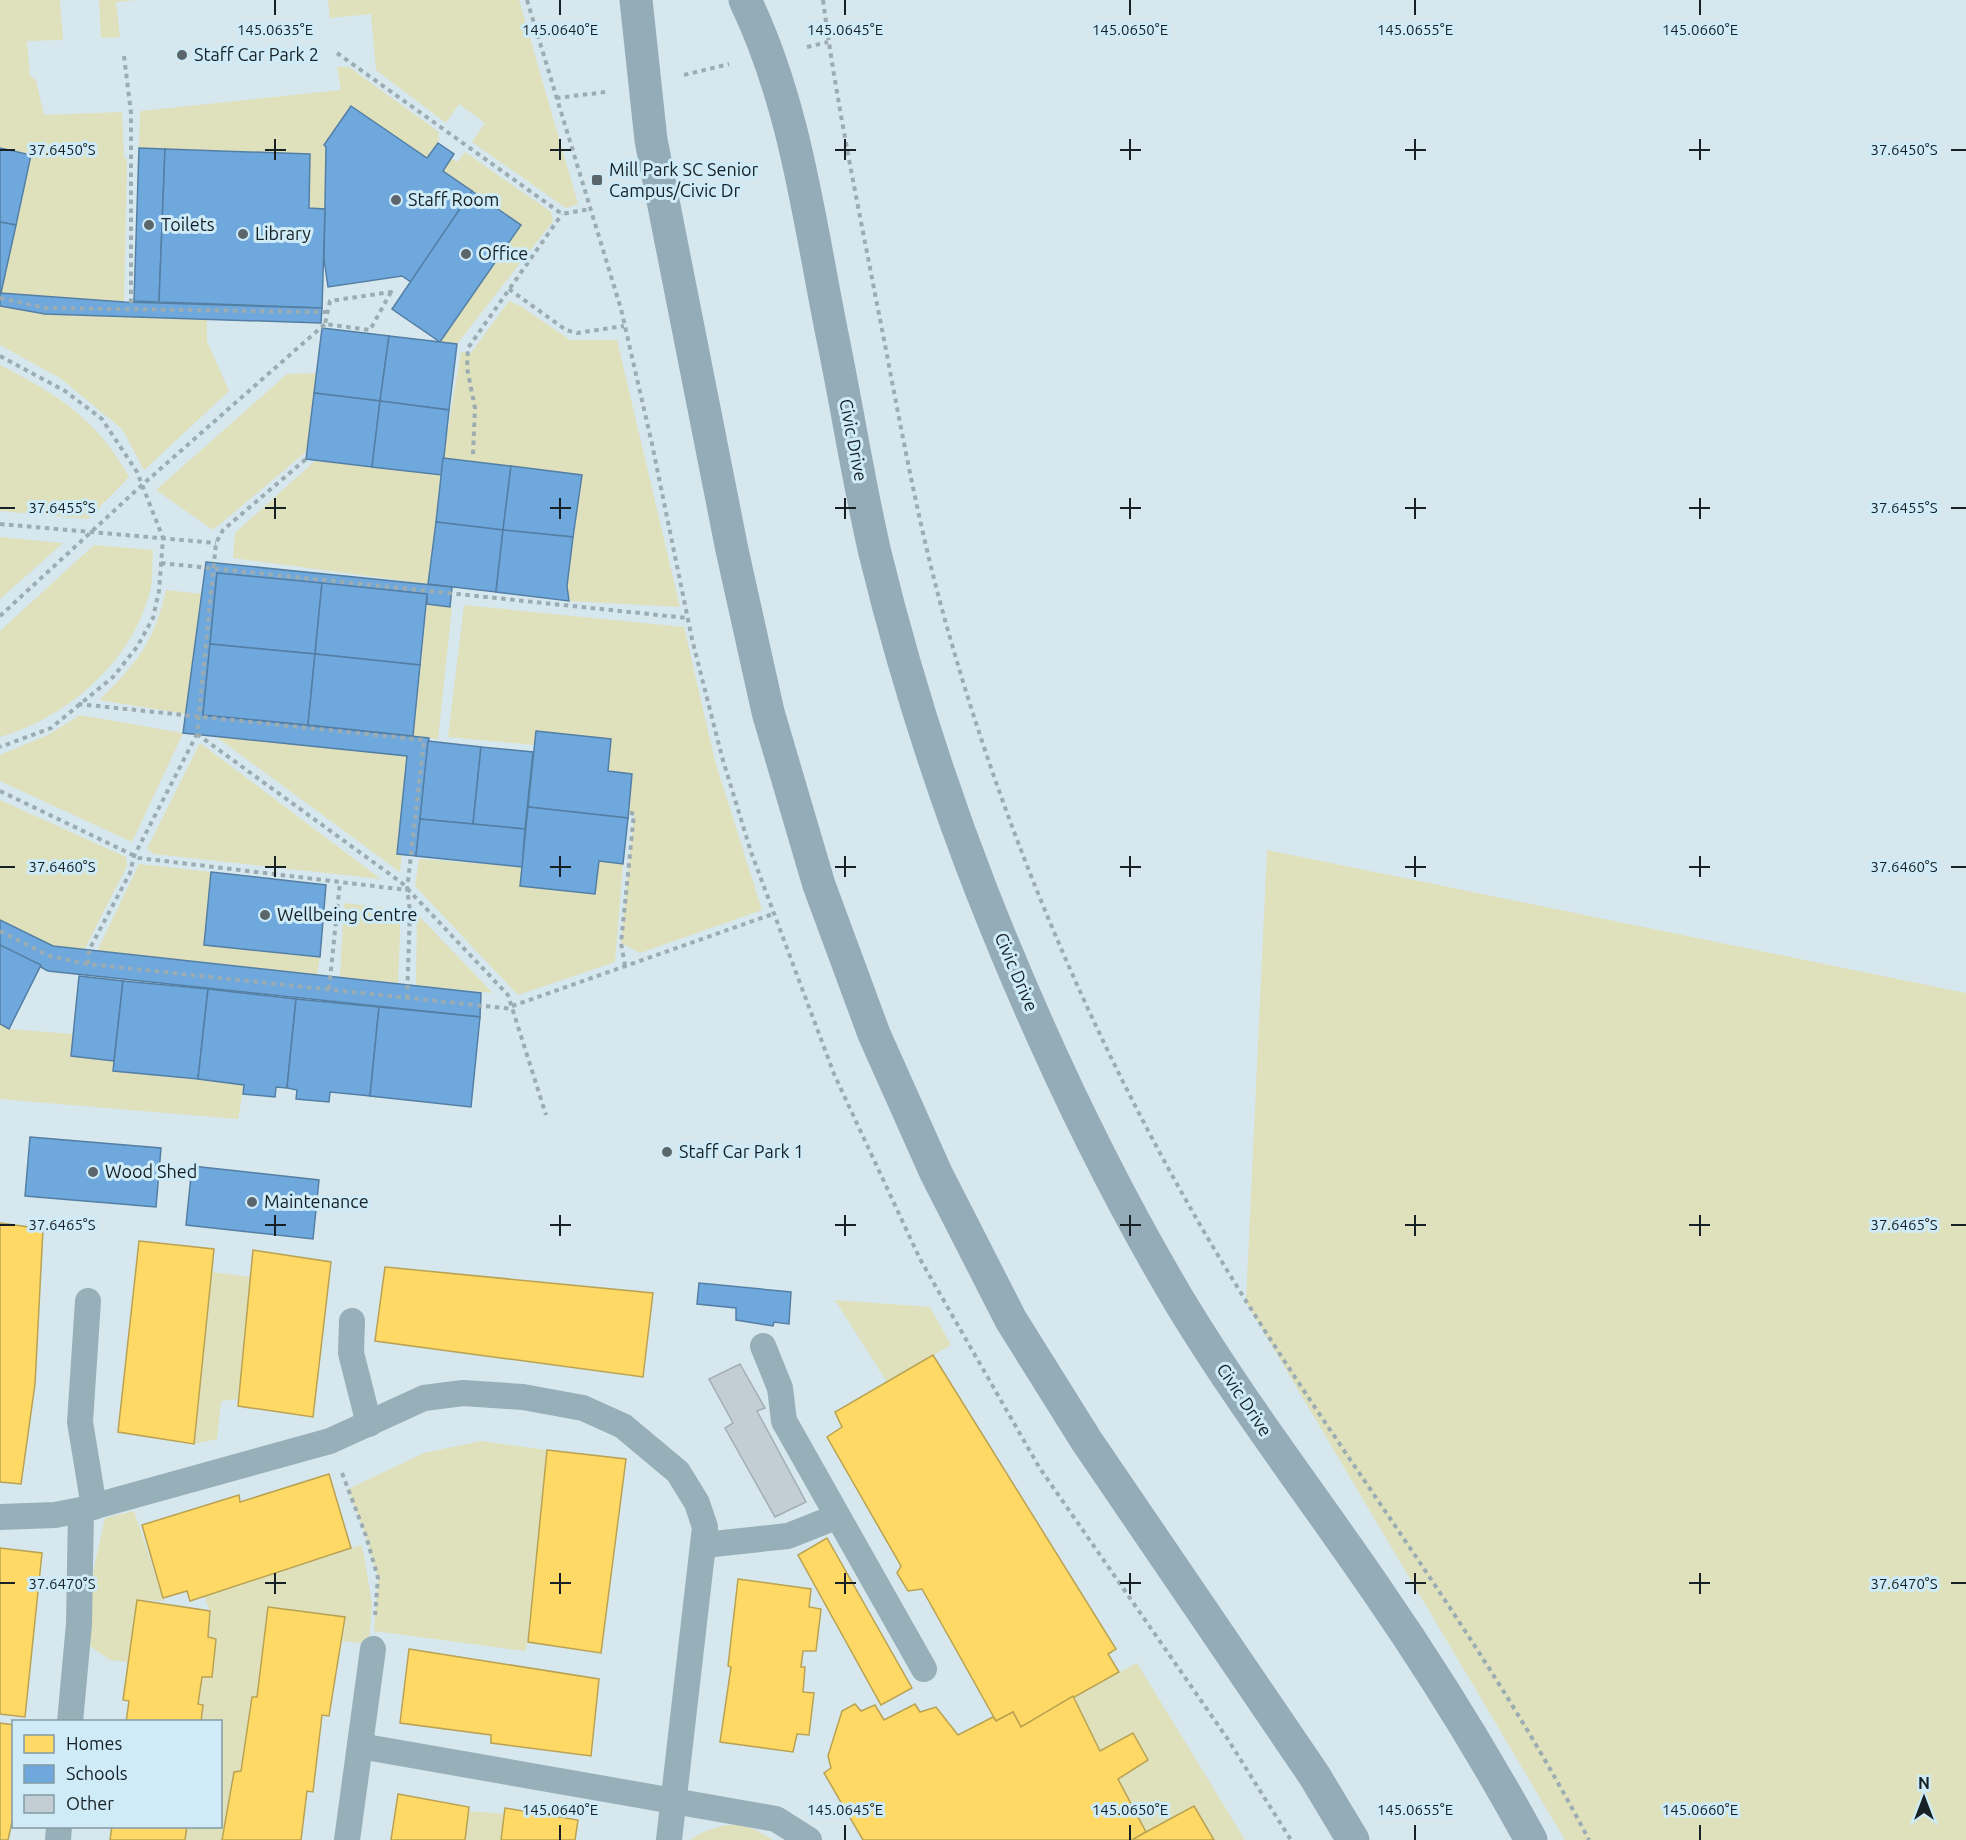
<svg xmlns="http://www.w3.org/2000/svg" width="1966" height="1840" font-family="Ubuntu,sans-serif">
<style>
.green{fill:#dfe0bc}
.homes{fill:#ffd966;stroke:#b9a252;stroke-width:1.5}
.schools{fill:#6fa8dc;stroke:#547fa5;stroke-width:1.5}
.building{fill:#c2ced4;stroke:#a2aeb4;stroke-width:1.5}
.lines{fill:none;stroke-linecap:round;stroke-linejoin:round}
.path{stroke:#9bacb2;stroke-width:4;stroke-dasharray:4.5 4.5;stroke-linecap:butt}
.service{stroke:#97afb8;stroke-width:26}
.secondary{stroke:#94acb7;stroke-width:33}
.ticks{fill:none;stroke:#162025;stroke-width:2}
.poi-dot{fill:#5a666b;stroke:#ceebf7;stroke-width:2}
.labels{text-anchor:middle;stroke-width:6;stroke-linejoin:round;paint-order:stroke}
.poi-label{font-size:18px;fill:#162025;stroke:#ceebf7;text-anchor:start}
.street-label{font-size:18px;fill:#162025;stroke:#ceebf7}
.ticks-label{font-size:15px;text-anchor:middle;fill:#162025;stroke:#ceebf7;stroke-width:6;stroke-linejoin:round;paint-order:stroke}
</style>
<rect width="100%" height="100%" fill="#d7e7ee"/>
<g class="green">
<polygon points="0,0 60,0 63,40 27,41 30,76 36,80 44,115 122,112 124,158 127,159 124,302 1,293 31,155 0,148"/>
<polygon points="99,0 137,0 116,2 120,37 101,38"/>
<polygon points="328,0 519,0 578,204 566,208 472,142 485,123 459,104 446,123 376,70 371,14 330,18"/>
<polygon points="337,67 349,67 439,132 438,143 427,158 351,106 324,145 326,147 325,209 309,208 310,154 139,148 140,111 341,90"/>
<polygon points="465,152 551,212 553,221 457,344 440,342 521,225 443,171 451,158 457,162"/>
<polygon points="509,301 522,307 570,340 617,340 680,607 569,601 567,586 582,475 443,458 461,352 471,353"/>
<polygon points="0,306 45,314 207,320 207,341 229,391 144,470 122,429 60,378 0,345"/>
<path d="M0,365C58,395 96,418 129,477L88,519L0,511Z"/>
<polygon points="316,373 307,451 213,530 156,490 287,374"/>
<polygon points="316,460 442,475 428,584 233,558 235,533"/>
<polygon points="0,537 63,543 0,599"/>
<path d="M94,545L153,550C152,562 153,575 151,587C135,659 69,717 0,737V631Z"/>
<path d="M166,590L202,594L187,714L99,700C136,665 155,641 166,590Z"/>
<polygon points="427,604 452,607 438,739 413,736"/>
<polygon points="464,605 684,627 715,761 762,910 640,953 621,943 634,814 629,811 632,775 608,771 611,739 536,731 534,745 448,737"/>
<polygon points="80,715 183,733 132,842 0,781 0,755 48,735"/>
<polygon points="211,733 412,751 400,872"/>
<polygon points="200,743 381,879 154,854 147,849"/>
<polygon points="0,800 126,857 127,866 84,950 53,946 0,920"/>
<polygon points="1267,850 1966,993 1966,1840 1565,1840 1246,1302"/>
<polygon points="419,859 522,867 520,886 595,894 599,861 623,864 615,962 518,995 415,886"/>
<polygon points="139,864 211,872 205,945 320,957 317,975 97,951"/>
<polygon points="344,903 401,910 398,983 340,977"/>
<polygon points="417,914 493,993 416,985"/>
<polygon points="0,1024 9,1029 73,1034 71,1056 114,1061 114,1071 244,1085 238,1119 0,1099"/>
<polygon points="212,1272 251,1277 238,1399 221,1401 217,1439 194,1444"/>
<polygon points="835,1300 930,1307 951,1345 887,1382"/>
<polygon points="481,1441 547,1450 526,1651 374,1631 378,1578 366,1536 348,1489 424,1453"/>
<polygon points="134,1511 164,1601 137,1600 129,1662 110,1660 90,1646 91,1581 105,1518"/>
<polygon points="362,1545 372,1603 369,1644 342,1641 345,1618 268,1607 257,1697 252,1697 241,1771 233,1772 222,1840 185,1840 187,1827 220,1826 220,1722 201,1721 203,1705 198,1704 202,1677 212,1677 216,1639 208,1637 211,1614 204,1596"/>
<polygon points="1137,1663 1245,1840 1214,1840 1194,1806 1146,1832 1118,1779 1148,1760 1133,1733 1100,1751 1073,1696"/>
<polygon points="469,1811 505,1814 501,1840 465,1840"/>
<path d="M738,1824L756,1830L773,1840H690C705,1829 719,1826 738,1824Z"/>
</g>
<g class="homes">
<polygon points="0,1223 43,1229 35,1384 21,1484 0,1482"/>
<polygon points="139,1241 214,1249 194,1444 118,1432"/>
<polygon points="253,1250 331,1262 313,1417 238,1406"/>
<polygon points="385,1267 653,1293 643,1377 375,1341"/>
<polygon points="933,1355 1116,1649 1108,1654 1119,1672 1021,1727 1013,1712 996,1721 922,1589 908,1591 897,1573 901,1566 827,1437 842,1427 835,1412"/>
<polygon points="547,1450 626,1459 601,1653 528,1642"/>
<polygon points="329,1474 351,1548 190,1601 187,1591 163,1598 142,1525 239,1495 240,1502"/>
<polygon points="827,1538 912,1688 881,1705 798,1555"/>
<polygon points="0,1548 42,1553 25,1717 0,1714"/>
<polygon points="738,1579 811,1589 809,1607 821,1609 816,1651 803,1651 801,1667 805,1667 803,1692 814,1693 809,1735 797,1734 793,1752 720,1742 731,1667 728,1666"/>
<polygon points="137,1600 210,1611 208,1637 216,1639 212,1677 202,1677 198,1704 203,1705 201,1722 126,1722 129,1701 123,1700"/>
<polygon points="268,1607 345,1617 329,1716 322,1715 313,1792 307,1791 301,1840 222,1840 234,1772 241,1771 252,1697 257,1697"/>
<polygon points="409,1649 599,1679 591,1756 491,1743 491,1735 400,1723"/>
<polygon points="1073,1696 1100,1751 1133,1733 1148,1760 1118,1779 1146,1832 1132,1840 863,1840 824,1773 831,1768 828,1756 842,1711 855,1704 861,1711 875,1705 884,1720 915,1704 920,1712 936,1707 958,1735 993,1717 996,1721 1013,1712 1021,1727"/>
<polygon points="0,1723 14,1725 14,1813 8,1840 0,1840"/>
<polygon points="398,1794 469,1807 465,1840 391,1840"/>
<polygon points="1194,1806 1214,1840 1132,1840 1146,1832"/>
<polygon points="505,1808 578,1820 575,1840 501,1840"/>
<polygon points="112,1826 187,1826 185,1840 110,1840"/>
</g>
<g class="schools">
<polygon points="351,106 427,158 438,143 454,154 443,171 472,191 411,282 402,276 328,287 324,259 326,147 324,145"/>
<polygon points="0,148 31,155 16,225 0,222"/>
<polygon points="139,148 165,149 159,302 134,301"/>
<polygon points="165,149 310,154 309,208 325,209 322,308 159,302"/>
<polygon points="472,191 521,225 440,342 392,309"/>
<polygon points="0,222 16,225 1,293 0,293"/>
<polygon points="0,293 124,302 322,308 321,323 45,314 0,306"/>
<polygon points="322,328 389,336 380,401 314,393"/>
<polygon points="389,336 457,344 449,410 380,401"/>
<polygon points="314,393 380,401 372,467 306,459"/>
<polygon points="380,401 449,410 442,475 372,467"/>
<polygon points="443,458 511,466 503,530 436,522"/>
<polygon points="511,466 582,475 573,537 503,530"/>
<polygon points="436,522 503,530 496,592 428,584"/>
<polygon points="503,530 573,537 567,586 569,601 496,592"/>
<polygon points="206,562 452,587 450,607 427,604 427,594 217,573 203,715 429,738 416,856 397,854 407,756 183,733"/>
<polygon points="217,573 322,583 315,654 210,644"/>
<polygon points="322,583 427,594 420,665 315,654"/>
<polygon points="210,644 315,654 308,725 203,715"/>
<polygon points="315,654 420,665 413,736 308,725"/>
<polygon points="536,731 611,739 608,771 632,774 628,818 528,807"/>
<polygon points="428,741 481,747 473,824 420,819"/>
<polygon points="481,747 533,752 525,829 473,824"/>
<polygon points="528,807 628,818 623,864 599,861 595,894 520,886"/>
<polygon points="420,819 525,829 522,867 416,856"/>
<polygon points="211,872 326,885 320,957 204,945"/>
<polygon points="0,920 53,946 481,993 480,1017 48,971 0,945"/>
<polygon points="0,945 41,965 9,1029 0,1024"/>
<polygon points="79,976 123,981 114,1061 71,1056"/>
<polygon points="123,981 208,989 198,1079 113,1071"/>
<polygon points="208,989 296,999 287,1088 276,1087 275,1097 243,1094 244,1085 198,1079"/>
<polygon points="296,999 379,1007 370,1096 330,1092 329,1102 296,1099 297,1090 287,1088"/>
<polygon points="379,1007 480,1017 471,1107 370,1096"/>
<polygon points="30,1137 161,1148 156,1207 25,1196"/>
<polygon points="192,1166 319,1180 313,1239 186,1225"/>
<polygon points="699,1283 791,1292 789,1324 774,1322 773,1326 736,1320 736,1308 697,1304"/>
</g>
<polygon class="building" points="740,1364 765,1408 757,1411 806,1502 775,1517 725,1428 733,1423 709,1379"/>
<g class="lines">
<g class="path">
<polyline points="527,0 621,309 652,444 692,639 722,757 751,852 834,1074 920,1259 1039,1467 1227,1738 1291,1840"/>
<path d="M823,0C836,100 857,200 876,299C898,409 916,519 947,627C1005,834 1091,1036 1199,1223C1321,1434 1476,1623 1589,1840"/>
<polyline points="807,47 828,42"/>
<polyline points="337,53 562,214 590,209"/>
<polyline points="124,56 131,113 131,308"/>
<polyline points="684,75 729,64"/>
<polyline points="556,98 606,92"/>
<polyline points="509,289 566,330 577,333 624,326"/>
<polygon points="391,292 370,330 325,324 330,301"/>
<polyline points="0,298 45,308 326,312"/>
<polyline points="0,356 65,391 102,419 137,472 163,538 159,591 153,618 137,647 113,677 51,728 0,747"/>
<polyline points="473,454 475,408 467,368 468,348 562,214"/>
<polyline points="0,524 216,543"/>
<polyline points="161,563 687,618"/>
<polyline points="0,616 142,485 325,324"/>
<polyline points="78,704 424,740 407,890 410,910 407,998"/>
<polyline points="197,734 402,883 508,995 546,1115"/>
<polyline points="0,791 139,858 407,890"/>
<polyline points="0,931 49,956 88,964 513,1009"/>
<polyline points="88,964 89,950 130,873 134,856 197,734 216,543 223,530 306,459"/>
<polyline points="625,966 621,943 634,814 628,812"/>
<polyline points="329,989 340,882"/>
<polyline points="512,1006 773,914"/>
<polyline points="342,1473 366,1536 378,1578 375,1615"/>
</g>
<g class="service">
<polyline points="88,1301 80,1422 94,1507"/>
<polyline points="352,1321 351,1353 369,1424"/>
<polyline points="763,1346 780,1388 784,1421 924,1669"/>
<polyline points="0,1517 55,1515 81,1510 330,1441 424,1398 463,1393 523,1397 583,1408 623,1426 678,1472 697,1503 705,1527 669,1840"/>
<polyline points="704,1545 788,1536 836,1517"/>
<polyline points="70,1722 79,1624 81,1510"/>
<polyline points="360,1746 776,1819 809,1840"/>
<polyline points="58,1840 59,1826"/>
<polyline points="347,1840 373,1649"/>
</g>
<g class="secondary">
<polyline points="636,0 651,140 732,550 768,712 819,885 874,1034 936,1173 1011,1320 1086,1440 1314,1775 1353,1840"/>
<path d="M745,0C797,108 810,228 834,344C848,413 859,484 875,553C903,668 939,782 982,892C1038,1034 1103,1173 1181,1304C1241,1403 1311,1494 1376,1589C1432,1670 1484,1754 1531,1840"/>
</g>
</g>
<path class="ticks" d="M275,0V15M560,0V15M845,0V15M1130,0V15M1415,0V15M1700,0V15M275,139V160M560,139V160M845,139V160M1130,139V160M1415,139V160M1700,139V160M0,150H15M265,150H286M550,150H571M835,150H856M1120,150H1141M1405,150H1426M1689,150H1710M1951,150H1966M275,498V519M560,498V519M845,498V519M1130,498V519M1415,498V519M1700,498V519M0,508H15M265,508H286M550,508H571M835,508H856M1120,508H1141M1405,508H1426M1689,508H1710M1951,508H1966M275,856V877M560,856V877M845,856V877M1130,856V877M1415,856V877M1700,856V877M0,867H15M265,867H286M550,867H571M835,867H856M1120,867H1141M1405,867H1426M1689,867H1710M1951,867H1966M275,1215V1236M560,1215V1236M845,1215V1236M1130,1215V1236M1415,1215V1236M1700,1215V1236M0,1225H15M265,1225H286M550,1225H571M835,1225H856M1120,1225H1141M1405,1225H1426M1689,1225H1710M1951,1225H1966M275,1573V1594M560,1573V1594M845,1573V1594M1130,1573V1594M1415,1573V1594M1700,1573V1594M0,1583H15M265,1583H286M550,1583H571M835,1583H856M1120,1583H1141M1405,1583H1426M1689,1583H1710M1951,1583H1966M560,1825V1840M845,1825V1840M1130,1825V1840M1415,1825V1840M1700,1825V1840"/>
<g class="poi-dot">
<circle cx="182" cy="55" r="6"/>
<rect x="591" y="174" width="12" height="12" rx="3"/>
<circle cx="396" cy="200" r="6"/>
<circle cx="149" cy="225" r="6"/>
<circle cx="243" cy="234" r="6"/>
<circle cx="466" cy="254" r="6"/>
<circle cx="265" cy="915" r="6"/>
<circle cx="667" cy="1152" r="6"/>
<circle cx="93" cy="1172" r="6"/>
<circle cx="252" cy="1202" r="6"/>
</g>
<g class="labels">
<g class="poi-label">
<text x="194" y="61">Staff Car Park 2</text>
<text x="609" y="176">Mill Park SC Senior<tspan x="609" dy="21">Campus/Civic Dr</tspan></text>
<text x="408" y="206">Staff Room</text>
<text x="161" y="231">Toilets</text>
<text x="255" y="240">Library</text>
<text x="478" y="260">Office</text>
<text x="277" y="921">Wellbeing Centre</text>
<text x="679" y="1158">Staff Car Park 1</text>
<text x="105" y="1178">Wood Shed</text>
<text x="264" y="1208">Maintenance</text>
</g>
<g class="street-label">
<text transform="translate(853 440) rotate(79)" y="6">Civic Drive</text>
<text transform="translate(1016 972) rotate(67)" y="6">Civic Drive</text>
<text transform="translate(1244 1400) rotate(56)" y="6">Civic Drive</text>
</g>
</g>
<g class="ticks-label">
<text x="275" y="35">145.0635°E</text>
<text x="560" y="35">145.0640°E</text>
<text x="845" y="35">145.0645°E</text>
<text x="1130" y="35">145.0650°E</text>
<text x="1415" y="35">145.0655°E</text>
<text x="1700" y="35">145.0660°E</text>
<text x="62" y="155">37.6450°S</text>
<text x="1904" y="155">37.6450°S</text>
<text x="62" y="513">37.6455°S</text>
<text x="1904" y="513">37.6455°S</text>
<text x="62" y="872">37.6460°S</text>
<text x="1904" y="872">37.6460°S</text>
<text x="62" y="1230">37.6465°S</text>
<text x="1904" y="1230">37.6465°S</text>
<text x="62" y="1589">37.6470°S</text>
<text x="1904" y="1589">37.6470°S</text>
<text x="560" y="1815">145.0640°E</text>
<text x="845" y="1815">145.0645°E</text>
<text x="1130" y="1815">145.0650°E</text>
<text x="1415" y="1815">145.0655°E</text>
<text x="1700" y="1815">145.0660°E</text>
</g>
<rect x="12" y="1720" width="210" height="108" fill="#ceebf7" stroke="#849aa3" stroke-width="1.5"/>
<rect x="24" y="1735" width="30" height="18" fill="#ffd966" stroke="#849aa3" stroke-width="1.5"/>
<text x="66" y="1750" font-size="18" fill="#162025">Homes</text>
<rect x="24" y="1765" width="30" height="18" fill="#6fa8dc" stroke="#849aa3" stroke-width="1.5"/>
<text x="66" y="1780" font-size="18" fill="#162025">Schools</text>
<rect x="24" y="1795" width="30" height="18" fill="#c2ced4" stroke="#849aa3" stroke-width="1.5"/>
<text x="66" y="1810" font-size="18" fill="#162025">Other</text>
<g transform="translate(1924 1798)" stroke="#ceebf7" stroke-width="4.5" paint-order="stroke">
<path d="M0-4.5L10 22L0 15L-10 22Z" fill="#162025"/>
<text y="-9" font-size="16" font-weight="bold" text-anchor="middle" fill="#162025">N</text>
</g>
</svg>
